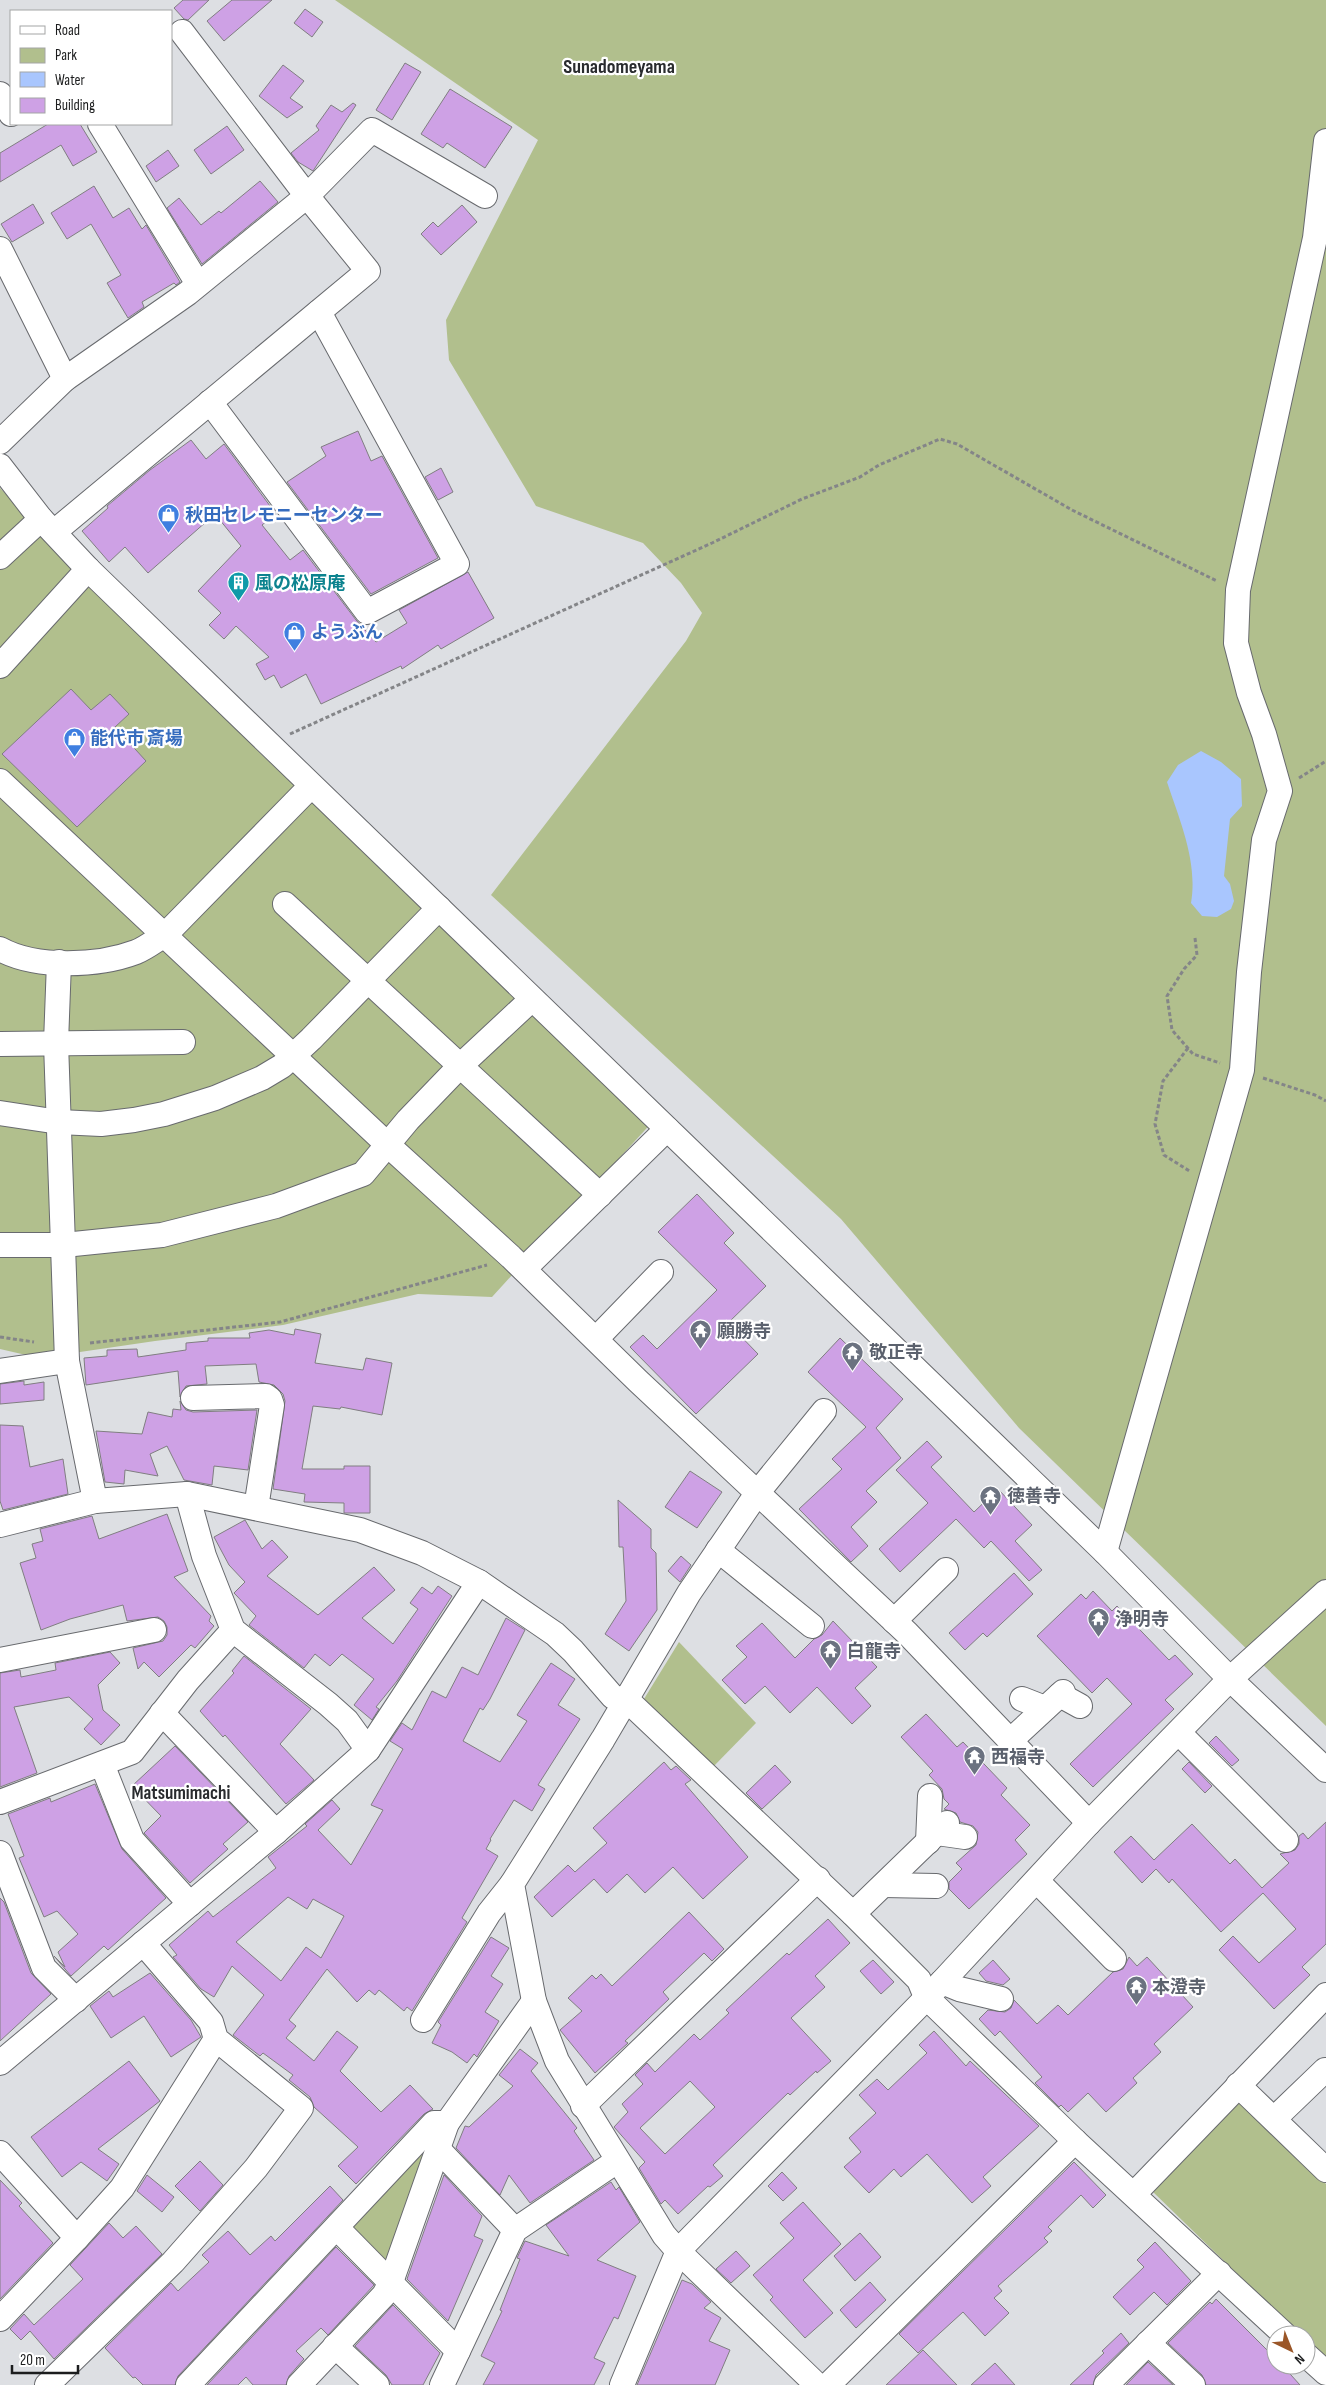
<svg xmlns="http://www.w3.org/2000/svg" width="1326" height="2385" font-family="'Sofia Sans Condensed','Noto Sans JP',sans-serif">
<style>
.green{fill:#b1bf8d}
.water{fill:#a9c6fe}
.building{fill:#cea1e5;stroke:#807e81;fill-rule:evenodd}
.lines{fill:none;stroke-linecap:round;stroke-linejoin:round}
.minor-casing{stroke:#686a6e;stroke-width:26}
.path{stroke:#848588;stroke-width:3;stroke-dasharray:4 2.5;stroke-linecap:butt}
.minor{stroke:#fff;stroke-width:24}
.labels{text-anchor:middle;stroke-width:4.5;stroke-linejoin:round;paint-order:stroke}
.shop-label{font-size:18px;font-weight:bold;fill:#366cbe;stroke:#fff;text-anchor:start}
.culture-label{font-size:18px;font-weight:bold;fill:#0d838f;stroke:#fff;text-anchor:start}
.worship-label{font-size:18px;font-weight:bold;fill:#5b616d;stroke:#fff;text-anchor:start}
.neighbourhood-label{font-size:19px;font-weight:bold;fill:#292b2e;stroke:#fff}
.quarter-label{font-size:20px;font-weight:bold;fill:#292b2e;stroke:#fff}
</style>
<rect width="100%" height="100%" fill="#dddfe3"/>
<g class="green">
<polygon points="335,0 1326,0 1326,1726 1019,1428 841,1219 491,895 686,641 702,613 681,583 643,543 536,506 449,360 446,320 538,140"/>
<polygon points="0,488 262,755 656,1118 492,1297 418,1294 283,1325 155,1341 39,1358 0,1349"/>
<polygon points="679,1642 756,1723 712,1768 644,1699"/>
<polygon points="1238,2099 1326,2184 1326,2360 1306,2341 1306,2335 1300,2335 1151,2190"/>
<polygon points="433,2140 388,2272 344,2227"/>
</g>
<path class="water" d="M1201,751L1221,762L1241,779L1242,806L1230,819L1224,876L1230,884L1234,901L1231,909L1217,917L1202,916L1191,903C1198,862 1180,821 1167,782L1178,765Z"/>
<g class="building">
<polygon points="183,0 209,0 188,20 184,19 174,8"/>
<polygon points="232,0 272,0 224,41 207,21"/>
<polygon points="305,9 323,22 312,37 294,23"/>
<polygon points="405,63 421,72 392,120 376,110"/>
<polygon points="283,65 304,81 290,98 303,107 287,118 259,96"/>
<polygon points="450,89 512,127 485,168 447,143 443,148 421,134"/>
<polygon points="353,103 356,105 313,171 298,162 291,153 319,130 316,126 331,105 342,112"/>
<polygon points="48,124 80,124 97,152 73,166 61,145 0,182 0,153"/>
<polygon points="227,126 244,150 211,174 194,150"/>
<polygon points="168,150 179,166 156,182 146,166"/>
<polygon points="260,181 278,202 202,264 167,208 179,198 201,225 219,211 221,213"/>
<polygon points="94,186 113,218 129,208 142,229 146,225 180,282 176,285 174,283 142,302 144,307 128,318 107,283 121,275 91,224 67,239 51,213"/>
<polygon points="33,204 44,223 12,242 1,224"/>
<polygon points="462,205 477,222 441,255 421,234 433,222 438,227"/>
<polygon points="358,431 371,461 382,456 438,558 371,594 287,482 326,456 321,447"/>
<polygon points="191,440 206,459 224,444 276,514 262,525 290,560 303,550 356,620 376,642 407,623 399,610 468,572 494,618 441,649 438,645 402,669 401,666 321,704 306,674 281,688 274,675 265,680 256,664 269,657 236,626 224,639 209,625 221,613 198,591 241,546 215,514 148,573 125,547 109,562 82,531 108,508 107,506 150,470"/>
<polygon points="441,468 453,492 438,500 425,477"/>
<polygon points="71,689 91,710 110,694 129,714 115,727 146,761 77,827 2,754"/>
<polygon points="697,1194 734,1233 724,1243 766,1286 728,1323 758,1354 696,1414 630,1347 643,1335 657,1349 717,1290 658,1232"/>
<polygon points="295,1329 321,1334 315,1363 363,1370 366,1358 392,1363 382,1415 341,1407 340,1409 313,1406 302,1469 344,1469 344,1466 370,1466 370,1513 344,1513 344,1503 304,1502 305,1494 273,1489 285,1401 283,1394 274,1385 259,1382 256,1364 205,1366 207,1384 186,1386 180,1397 178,1371 86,1385 84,1358 107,1356 107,1350 137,1349 138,1357 186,1350 186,1343 208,1341 208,1338 250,1338 249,1333 269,1330 294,1335"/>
<polygon points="840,1338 903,1399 876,1428 901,1458 866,1491 877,1502 851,1527 868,1546 851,1562 799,1509 842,1469 832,1459 866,1427 808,1372"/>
<polygon points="24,1381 24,1385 44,1382 44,1400 0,1404 0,1384"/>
<polygon points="180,1401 186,1410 193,1412 257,1410 248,1470 214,1466 212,1485 184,1480 167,1446 150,1454 158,1476 125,1470 124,1484 105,1482 96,1431 142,1434 148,1412 172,1417 173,1409 181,1410"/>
<polygon points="0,1425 23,1426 30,1467 63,1459 68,1494 3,1510 0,1501"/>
<polygon points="927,1441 942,1457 931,1467 974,1512 998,1489 1032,1525 1015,1541 1042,1570 1029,1581 991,1541 984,1548 956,1519 900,1572 879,1549 928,1503 896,1470"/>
<polygon points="690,1471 722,1492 697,1528 665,1507"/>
<polygon points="618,1500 651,1529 651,1548 656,1553 657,1610 629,1651 605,1634 626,1601 623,1547 619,1547"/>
<polygon points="167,1514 188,1571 174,1577 211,1616 209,1621 214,1626 195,1648 191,1645 159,1677 144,1662 138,1669 133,1648 163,1641 167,1635 167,1627 164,1621 158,1617 127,1621 123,1605 70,1619 41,1630 20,1563 36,1558 32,1544 43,1541 40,1529 92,1516 99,1539"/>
<polygon points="245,1520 262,1549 272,1540 288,1557 267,1576 318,1615 374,1567 395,1590 362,1618 393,1644 418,1609 410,1603 422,1587 432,1594 438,1586 452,1596 397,1681 376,1707 379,1709 372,1720 354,1705 374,1679 342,1654 330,1666 315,1654 304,1668 249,1625 256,1616 234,1593 245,1582 229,1565 214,1537"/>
<polygon points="681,1556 691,1565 680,1582 668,1571"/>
<polygon points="1014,1573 1033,1594 987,1637 983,1633 965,1650 949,1633"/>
<polygon points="1093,1591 1112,1611 1117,1606 1169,1660 1175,1655 1193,1674 1165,1700 1174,1709 1093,1787 1070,1764 1132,1704 1107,1678 1092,1693 1037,1636 1081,1594 1086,1599"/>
<path d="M506,1618L525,1630L490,1699L483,1710L480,1708L463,1741L500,1762L527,1721L517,1715L551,1663L575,1679L558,1705L580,1719L538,1785L545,1789L532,1811L514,1800L490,1839L491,1840L486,1849L498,1856L462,1918L467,1922L412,2011L407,2007L404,2011L379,1990L375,1995L369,1990L357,2002L327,1969L289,2020L296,2026L286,2038L314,2061L337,2031L358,2047L340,2071L381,2112L410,2085L433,2109L424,2114L356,2184L338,2166L358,2147L314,2107L310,2097L289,2080L293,2075L263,2053L260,2056L233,2035L264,1995L232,1966L214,1997L201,1989L173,1957L177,1955L169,1945L208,1911L213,1917L276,1868L268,1857L307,1826L305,1824L332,1800L340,1809L318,1830L351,1865L383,1810L371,1805L403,1749L390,1741L402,1723L412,1730L432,1691L446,1698L462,1667L478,1675ZM288,1897L307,1909L313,1899L344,1916L321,1958L306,1947L281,1981L236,1942Z"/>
<polygon points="833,1621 877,1667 855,1688 871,1706 852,1724 817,1687 790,1713 765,1686 745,1704 722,1680 747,1657 736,1646 762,1623 795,1658 814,1639 822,1635"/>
<polygon points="110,1652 120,1663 98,1685 103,1710 120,1725 101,1745 84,1729 93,1719 69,1697 14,1707 37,1773 0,1787 0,1673 20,1670 21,1677 56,1670 55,1663"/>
<polygon points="244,1656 311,1709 280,1744 314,1780 286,1804 225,1735 223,1737 200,1711 234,1673 232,1671"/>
<polygon points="926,1714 957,1747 963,1742 1007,1788 1001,1795 1030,1825 1015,1840 1027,1854 969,1909 949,1889 949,1882 962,1869 956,1863 976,1845 978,1832 973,1826 960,1822 956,1813 944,1809 949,1804 944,1799 942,1789 929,1775 933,1771 901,1737"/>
<polygon points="1216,1736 1239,1760 1232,1766 1209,1743"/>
<polygon points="175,1746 248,1822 223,1844 228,1849 190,1883 144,1833 161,1816 132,1786"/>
<polygon points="664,1762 671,1770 676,1766 691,1780 685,1784 748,1857 703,1899 673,1867 645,1893 627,1874 607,1893 594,1879 552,1917 534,1897 568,1865 575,1872 607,1843 593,1828"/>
<polygon points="1189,1762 1212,1786 1205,1793 1182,1769"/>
<polygon points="775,1765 791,1782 762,1809 746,1793"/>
<polygon points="95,1784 122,1849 166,1898 108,1950 104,1946 71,1976 54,1956 65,1967 58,1952 78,1934 57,1911 44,1917 19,1858 24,1856 8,1814 50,1798 51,1802"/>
<polygon points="1326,1822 1326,1944 1302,1967 1310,1975 1274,2009 1219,1950 1233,1936 1259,1963 1296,1929 1263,1893 1221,1932 1172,1879 1169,1883 1156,1869 1142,1883 1114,1852 1131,1836 1154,1860 1192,1824 1230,1864 1235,1859 1262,1888 1289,1863 1280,1854 1295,1850 1299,1844 1299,1836 1303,1833 1308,1839"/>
<polygon points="0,1898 4,1902 31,1973 51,1994 0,2041"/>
<polygon points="689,1912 724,1949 712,1961 704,1953 663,1992 669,1999 625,2041 628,2043 595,2073 560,2030 582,2011 568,1998 592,1975 596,1979 601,1974 612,1986"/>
<path d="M828,1919L850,1943L815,1976L825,1987L791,2018L831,2061L817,2073L816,2071L790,2095L788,2093L713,2165L723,2176L710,2187L708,2186L678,2214L665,2200L661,2204L639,2168L645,2162L614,2127L628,2112L622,2104L643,2084L635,2075L647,2063L655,2072L694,2034L700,2040L729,2013L726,2010L787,1953L789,1955ZM690,2081L715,2107L665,2154L640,2128Z"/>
<polygon points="491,1937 509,1948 491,1976 503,1984 485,2012 499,2021 477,2057 474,2054 467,2063 452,2052 432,2043 441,2025 438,2022"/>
<polygon points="1129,1957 1137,1966 1147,1957 1193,2007 1154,2044 1161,2052 1133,2078 1137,2083 1106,2112 1088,2093 1068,2112 1061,2105 1059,2107 1035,2083 1042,2077 1000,2031 995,2036 979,2019 988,2010 1005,2012 1011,2008 1014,2000 1037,2024 1058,2005 1068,2015 1113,1972 1123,1969"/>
<polygon points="873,1960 894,1982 881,1994 860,1971"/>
<polygon points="993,1960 1010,1979 1003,1985 986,1981 979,1973"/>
<polygon points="150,1973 191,2020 201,2037 171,2057 144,2016 111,2038 90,2006 109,1991 113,1997"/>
<polygon points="934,2031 966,2066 970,2061 1039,2126 983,2177 991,2186 972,2203 927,2154 901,2177 894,2169 869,2193 844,2167 861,2152 849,2138 876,2113 859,2095 877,2079 888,2090 927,2053 919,2045"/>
<polygon points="520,2049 538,2063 531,2071 577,2128 574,2131 594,2160 530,2203 509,2175 500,2195 456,2148 465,2126 469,2127 513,2086 499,2075"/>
<polygon points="129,2061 160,2101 98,2149 119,2164 107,2181 81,2162 62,2177 31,2137"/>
<polygon points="200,2161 223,2185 200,2211 175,2186"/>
<polygon points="1074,2162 1106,2195 1093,2208 1081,2195 1048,2227 1052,2231 1044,2238 1048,2242 998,2286 1002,2291 994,2298 1009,2313 985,2336 963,2312 918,2353 899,2334"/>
<polygon points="782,2172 797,2188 783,2201 768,2186"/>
<polygon points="147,2175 174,2197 162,2212 137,2191"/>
<polygon points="444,2175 482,2216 474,2236 483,2240 448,2321 407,2279"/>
<polygon points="0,2180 22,2203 19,2206 53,2243 0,2299"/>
<polygon points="611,2182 616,2190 619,2187 640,2222 597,2260 636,2276 618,2319 614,2317 594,2358 605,2363 594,2385 483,2385 495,2363 481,2356 502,2311 500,2310 520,2259 517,2258 525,2241 569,2256 546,2225"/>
<polygon points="330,2186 343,2200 178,2376 175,2385 143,2385 135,2377 133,2378 105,2348 171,2283 178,2291 209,2262 202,2255 228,2231 250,2255 271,2236 275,2241"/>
<polygon points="803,2202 841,2244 803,2280 833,2313 805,2338 770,2300 773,2297 753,2275 794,2238 780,2223"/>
<polygon points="109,2223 123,2238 136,2226 162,2254 54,2359 30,2331 21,2340 10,2329 24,2314 34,2325 83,2279 70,2265"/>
<polygon points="860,2233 881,2257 855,2281 834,2256"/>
<polygon points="1155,2242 1191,2281 1167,2305 1154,2292 1130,2315 1113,2297 1144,2267 1137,2260"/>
<polygon points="336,2247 374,2285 328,2335 321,2328 296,2351 304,2359 289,2376 286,2385 253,2385 246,2377 238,2385 207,2385"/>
<polygon points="736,2251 750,2266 731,2283 716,2269"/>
<polygon points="682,2280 692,2284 711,2302 704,2308 721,2318 709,2341 730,2350 715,2385 637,2385"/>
<polygon points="870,2282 886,2300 856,2328 840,2310"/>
<polygon points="1216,2299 1276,2359 1276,2365 1282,2365 1300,2385 1206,2385 1202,2375 1168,2343 1210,2302 1212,2304"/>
<polygon points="393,2305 440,2353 423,2385 392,2385 386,2375 355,2346"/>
<polygon points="1121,2333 1129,2343 1096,2375 1093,2385 1070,2385 1104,2353 1102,2351"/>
<polygon points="923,2350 957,2385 886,2385"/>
<polygon points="1148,2362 1173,2385 1126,2385"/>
<polygon points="995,2363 1015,2385 971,2385"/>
</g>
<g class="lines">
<defs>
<g id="minor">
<polyline points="0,94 11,114"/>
<polyline points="100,124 198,284"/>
<polyline points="0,249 65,379"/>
<polyline points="210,402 367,612 457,564 319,312"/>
<polyline points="0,442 65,379 188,293 307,196 372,130 485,196"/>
<polyline points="0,466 41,519 88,569 1105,1552 1230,1679 1326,1770"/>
<polyline points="54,532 368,271 307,196 182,32"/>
<polyline points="0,557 41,519"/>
<polyline points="0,666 88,569"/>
<polyline points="0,781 389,1146 511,1257 638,1381 907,1633 1089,1823"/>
<polyline points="285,904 600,1195"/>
<path d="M0,949C36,969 99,966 136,952C146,948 156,940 166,934L311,786"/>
<polyline points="59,962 56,1043 67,1361"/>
<polyline points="0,1044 183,1042"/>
<polyline points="0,1113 59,1122 101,1124 134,1120 164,1114 215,1098 262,1078 282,1066 311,1039 439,908"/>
<polyline points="0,1245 64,1245 162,1235 276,1206 363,1174 408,1120 460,1066 532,999"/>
<polyline points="524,1269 667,1129"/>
<polyline points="596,1339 661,1272"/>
<polyline points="0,1371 67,1361 95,1501"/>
<polyline points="193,1398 266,1396 270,1399 272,1405 256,1508"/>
<polyline points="0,1525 95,1501 187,1494 360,1530 422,1553 479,1582 555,1634 573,1651 613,1697 627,1700 853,1914 919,1980 926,1997 1075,2141 1285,2335"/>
<polyline points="718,1550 812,1626"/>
<polyline points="1105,1552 1242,1070 1249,972 1264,840 1280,791 1264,734 1249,693 1236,643 1238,590 1315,238 1326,141"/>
<polyline points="894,1621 946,1570"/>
<polyline points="0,1660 154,1630"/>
<polyline points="1060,1695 1080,1706"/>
<polyline points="1022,1699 1045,1708"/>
<polyline points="162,1713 276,1832"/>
<polyline points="1179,1733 1286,1840"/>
<polyline points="1010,1741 1063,1692"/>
<polyline points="368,1750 479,1582"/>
<polyline points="102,1764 132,1840 190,1904"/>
<polyline points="0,1802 132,1752 188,1680 233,1630"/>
<polyline points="937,1833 965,1837"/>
<polyline points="928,1842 930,1796"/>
<polyline points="0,1853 44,1968 76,2000"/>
<polyline points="1037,1881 1114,1959"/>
<polyline points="884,1885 936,1886"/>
<polyline points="853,1914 947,1823"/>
<polyline points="942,1982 959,1989 1001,1999"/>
<polyline points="423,2020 489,1913 512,1884"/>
<polyline points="0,2063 276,1832 368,1750 347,1721 328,1704 233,1630 204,1556 187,1494"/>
<polyline points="1238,2085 1326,2170"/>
<polyline points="583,2106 818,1879"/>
<polyline points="1274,2119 1325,2070"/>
<polyline points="438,2149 515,2230"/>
<polyline points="0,2153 77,2238 0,2319"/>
<polyline points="1134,2194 1326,1995"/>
<polyline points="337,2228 458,2351"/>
<polyline points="77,2238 122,2188 216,2039"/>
<polyline points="1148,2343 1193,2385"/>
<polyline points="335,2346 377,2385"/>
<polyline points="1306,2355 1326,2373"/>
<polyline points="47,2385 173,2262 256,2168 301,2108 216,2039 211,2022 143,1943"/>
<polyline points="188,2385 434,2123 447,2123"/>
<polyline points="299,2385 384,2295 391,2282 447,2123 534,2001"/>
<polyline points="442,2385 515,2230 617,2161"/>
<polyline points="622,2385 678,2251 942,1982 1089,1823 1230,1679 1326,1592"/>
<polyline points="817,2385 678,2251 664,2235 557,2061 534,2001 512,1884 603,1739 689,1593 758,1492 824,1411"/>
<polyline points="828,2385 1075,2141"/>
<polyline points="1106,2385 1219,2273"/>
</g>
</defs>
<use href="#minor" class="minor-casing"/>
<g class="path">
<polyline points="290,734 712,543 802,499 860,477 879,465 940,439 957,444 1072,510 1217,581"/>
<polyline points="1299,778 1326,761"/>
<polyline points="1195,938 1197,955 1184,969 1167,996 1172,1030 1193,1054 1220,1063"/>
<polyline points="1188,1048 1163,1081 1155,1124 1164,1155 1191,1172"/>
<polyline points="1263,1078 1315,1095 1326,1101"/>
<polyline points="0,1337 34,1342"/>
<polyline points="90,1343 280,1322 487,1265"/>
</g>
<use href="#minor" class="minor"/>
</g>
<defs>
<symbol id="shop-pin" viewBox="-11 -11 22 30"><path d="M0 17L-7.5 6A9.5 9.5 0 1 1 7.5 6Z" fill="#3f7fe0" stroke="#fff"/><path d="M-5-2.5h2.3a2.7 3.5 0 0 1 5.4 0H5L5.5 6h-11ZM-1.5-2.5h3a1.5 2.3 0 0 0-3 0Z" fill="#fff"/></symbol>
<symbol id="building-pin" viewBox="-11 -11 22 30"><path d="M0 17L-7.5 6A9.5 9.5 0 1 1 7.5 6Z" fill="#0f9aa8" stroke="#fff"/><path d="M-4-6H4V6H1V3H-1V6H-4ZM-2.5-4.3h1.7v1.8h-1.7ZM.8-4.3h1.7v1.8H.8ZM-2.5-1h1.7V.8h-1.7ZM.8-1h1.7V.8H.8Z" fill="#fff"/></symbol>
<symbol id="temple-pin" viewBox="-11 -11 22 30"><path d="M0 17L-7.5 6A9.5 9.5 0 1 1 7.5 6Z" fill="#6b7280" stroke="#fff"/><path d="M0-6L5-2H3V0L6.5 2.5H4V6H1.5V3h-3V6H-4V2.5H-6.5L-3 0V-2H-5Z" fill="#fff"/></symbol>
</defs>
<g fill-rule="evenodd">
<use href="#shop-pin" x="156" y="502" width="25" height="34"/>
<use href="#building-pin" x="226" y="570" width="25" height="34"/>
<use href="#shop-pin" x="282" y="620" width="25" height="34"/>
<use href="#shop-pin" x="62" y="726" width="25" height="34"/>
<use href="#temple-pin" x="688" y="1318" width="25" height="34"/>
<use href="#temple-pin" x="840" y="1340" width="25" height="34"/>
<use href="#temple-pin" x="978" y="1484" width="25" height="34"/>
<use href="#temple-pin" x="1086" y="1606" width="25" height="34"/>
<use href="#temple-pin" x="818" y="1638" width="25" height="34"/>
<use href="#temple-pin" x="962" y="1744" width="25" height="34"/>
<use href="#temple-pin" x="1124" y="1974" width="25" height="34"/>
</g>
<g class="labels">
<g class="shop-label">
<text x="185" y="521">秋田セレモニーセンター</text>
<text x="311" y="638">ようぶん</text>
<text x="90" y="744">能代市 斎場</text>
</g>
<g class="culture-label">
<text x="255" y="589">風の松原庵</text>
</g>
<g class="worship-label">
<text x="717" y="1337">願勝寺</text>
<text x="869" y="1358">敬正寺</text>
<text x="1007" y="1502">徳善寺</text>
<text x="1115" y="1625">浄明寺</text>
<text x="847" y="1657">白龍寺</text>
<text x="991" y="1763">西福寺</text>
<text x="1152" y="1993">本澄寺</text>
</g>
<g class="neighbourhood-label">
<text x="181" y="1799">Matsumimachi</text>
</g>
<g class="quarter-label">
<text x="619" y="73">Sunadomeyama</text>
</g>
</g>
<rect x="10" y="10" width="162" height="115" fill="#ffffff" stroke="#a4a5a5"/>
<rect x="20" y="26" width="25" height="8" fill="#ffffff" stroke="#a4a5a5"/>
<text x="55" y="35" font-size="15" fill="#1c1d1e">Road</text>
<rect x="20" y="48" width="25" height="15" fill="#b1bf8d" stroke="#a4a5a5"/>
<text x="55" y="60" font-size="15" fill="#1c1d1e">Park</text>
<rect x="20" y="72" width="25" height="15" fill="#a9c6fe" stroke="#a4a5a5"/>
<text x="55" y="85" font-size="15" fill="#1c1d1e">Water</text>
<rect x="20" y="98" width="25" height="15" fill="#cea1e5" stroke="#a4a5a5"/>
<text x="55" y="110" font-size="15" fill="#1c1d1e">Building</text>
<g transform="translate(1291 2350) rotate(137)"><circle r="24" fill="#ffffff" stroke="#a4a5a5"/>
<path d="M0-4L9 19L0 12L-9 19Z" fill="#9a5628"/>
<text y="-8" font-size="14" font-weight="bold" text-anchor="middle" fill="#1c1d1e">N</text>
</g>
<path d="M12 2365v8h66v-8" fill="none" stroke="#1c1d1e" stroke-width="2.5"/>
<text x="20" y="2365" font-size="15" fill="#1c1d1e" stroke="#ffffff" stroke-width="4" paint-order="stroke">20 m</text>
</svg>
